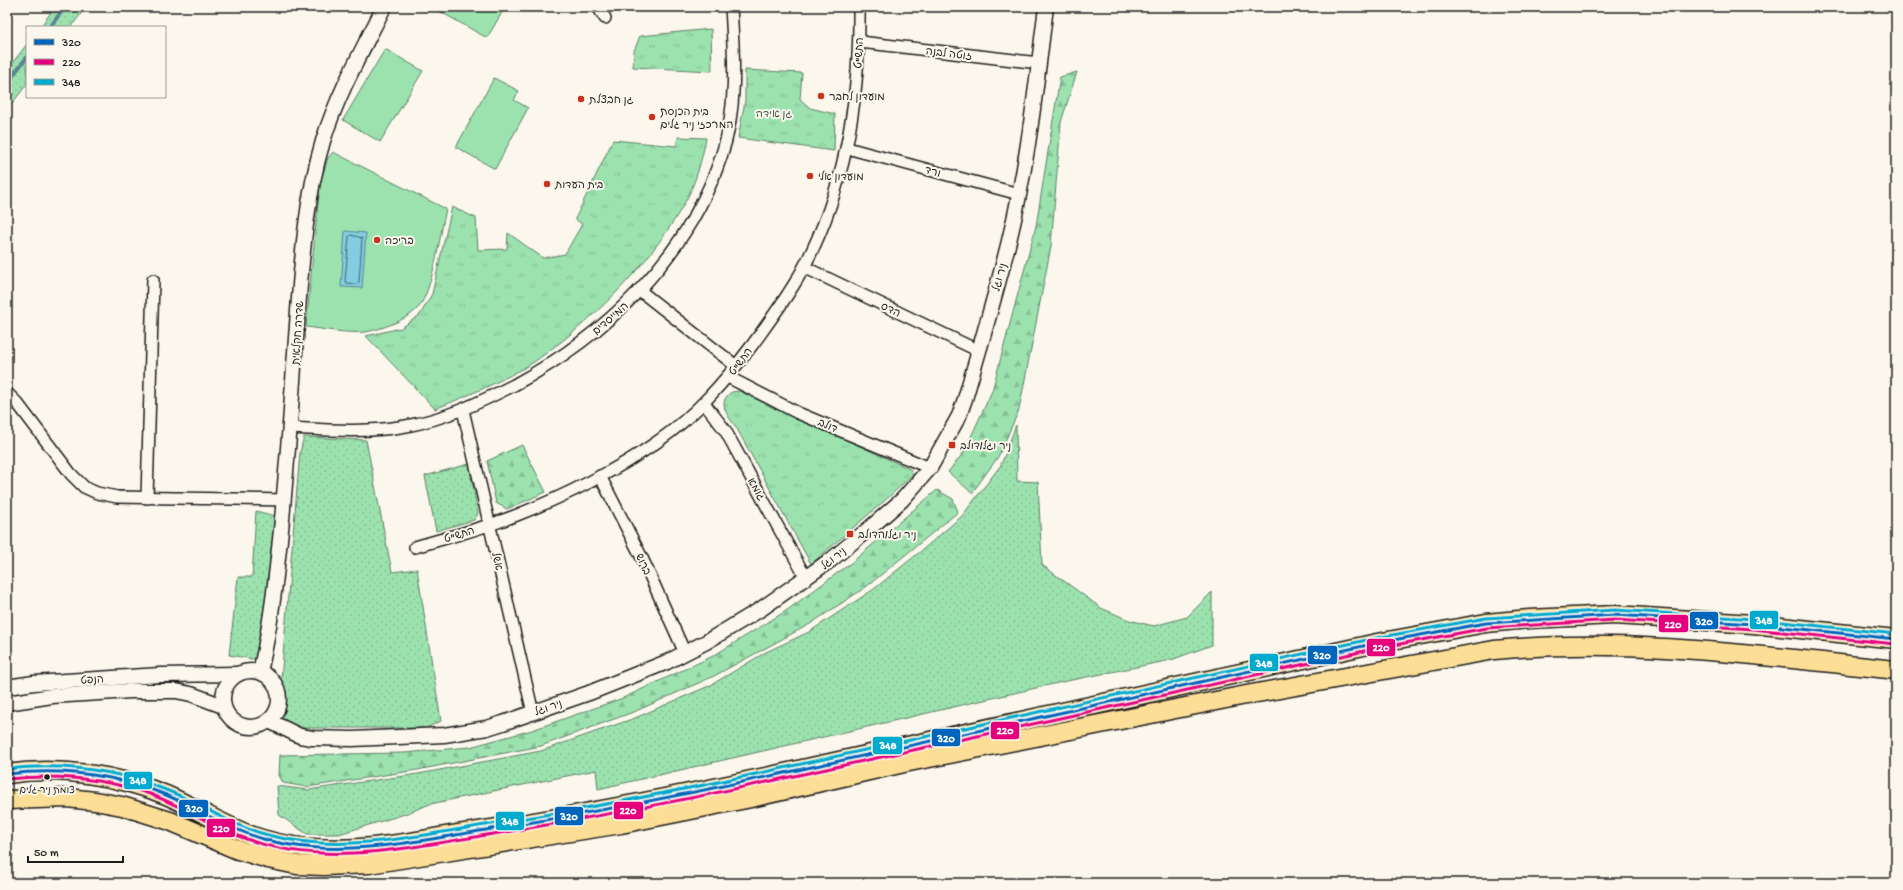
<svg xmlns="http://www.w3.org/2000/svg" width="1903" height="890" font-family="'Gochi Hand','Playpen Sans Hebrew',sans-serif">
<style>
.grass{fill:url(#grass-dots);stroke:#5c7f66}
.forest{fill:url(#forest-firs);stroke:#5c7f66}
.park{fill:url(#park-tufts);stroke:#5c7f66}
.pitch{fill:#9ce2af;stroke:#5c7f66}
.water{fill:#82cde1;stroke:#598692}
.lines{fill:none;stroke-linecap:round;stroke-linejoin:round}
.shore{stroke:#45636b;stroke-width:1}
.stream{stroke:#598692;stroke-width:4}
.minor-casing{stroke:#1c1c1c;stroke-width:14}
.tertiary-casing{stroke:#1c1c1c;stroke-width:17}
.trunk-casing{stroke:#1c1c1c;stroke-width:21}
.minor{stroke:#fbf7ec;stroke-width:11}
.tertiary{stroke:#fbf7ec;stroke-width:14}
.trunk{stroke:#fcde96;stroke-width:18}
.bus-1-casing{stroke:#fbf7ec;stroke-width:6}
.bus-2-casing{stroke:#fbf7ec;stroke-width:6}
.bus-3-casing{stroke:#fbf7ec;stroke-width:6}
.bus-1{stroke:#0065bd;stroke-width:3}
.bus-2{stroke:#e5007d;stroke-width:3}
.bus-3{stroke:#00a9ce;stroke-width:3}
.poi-dot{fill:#c8321e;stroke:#fbf7ec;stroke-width:1.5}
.bus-dot{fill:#1c1c1c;stroke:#fbf7ec;stroke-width:1.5}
.labels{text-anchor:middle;stroke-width:4;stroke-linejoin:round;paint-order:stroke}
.bus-label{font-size:10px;fill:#1c1c1c;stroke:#fbf7ec}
.street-label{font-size:11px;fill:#1c1c1c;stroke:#fbf7ec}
.poi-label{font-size:11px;fill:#1c1c1c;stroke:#fbf7ec;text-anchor:start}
.park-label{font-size:11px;fill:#425748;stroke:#fbf7ec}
.line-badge{stroke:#fbf7ec;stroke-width:1.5}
.badge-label{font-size:11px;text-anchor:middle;font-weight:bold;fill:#fff}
</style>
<defs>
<pattern id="grass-dots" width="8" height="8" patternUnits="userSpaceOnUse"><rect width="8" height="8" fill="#9ce2af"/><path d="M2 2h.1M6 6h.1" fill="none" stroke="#86c196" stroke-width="1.8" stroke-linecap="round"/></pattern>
<pattern id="forest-firs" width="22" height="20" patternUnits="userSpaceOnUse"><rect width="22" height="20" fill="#9ce2af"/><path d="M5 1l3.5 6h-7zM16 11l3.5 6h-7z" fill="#86c196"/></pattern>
<pattern id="park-tufts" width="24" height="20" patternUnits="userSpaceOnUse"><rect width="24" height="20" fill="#9ce2af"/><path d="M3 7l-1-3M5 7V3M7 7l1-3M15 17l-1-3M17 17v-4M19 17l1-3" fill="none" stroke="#86c196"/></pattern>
</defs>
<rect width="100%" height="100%" fill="#fbf7ec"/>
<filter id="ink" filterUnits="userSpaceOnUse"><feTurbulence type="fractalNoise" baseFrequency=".025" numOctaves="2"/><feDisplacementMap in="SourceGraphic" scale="8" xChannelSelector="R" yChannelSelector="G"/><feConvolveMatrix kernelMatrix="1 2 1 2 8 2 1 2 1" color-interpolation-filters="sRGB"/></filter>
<g filter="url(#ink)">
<g class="grass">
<polygon points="55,7 86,7 71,27 40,27"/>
<polygon points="27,44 27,84 7,110 7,70"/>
<polygon points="1016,425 1017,481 1038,482 1042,565 1101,608 1129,620 1154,626 1187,617 1212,592 1212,645 1171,660 1062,682 598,789 596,770 430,804 405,814 339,834 307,834 279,815 277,786 308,790 418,774 541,751 635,718 711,685 766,652 809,632 874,589 921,551 962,516 1001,465"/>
<polygon points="304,437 366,440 392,572 417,569 441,721 426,728 277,728 300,452"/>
<polygon points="469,464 478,514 474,520 436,531 425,476"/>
<polygon points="256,511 275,516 259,660 229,655 238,577 252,577"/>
</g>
<g class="forest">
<polygon points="1077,72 1061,122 1051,246 1019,410 998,457 972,493 948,472 964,452 992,391 1036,226 1060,77"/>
<polygon points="522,445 546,492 507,509 496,503 487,461"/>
<polygon points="937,490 953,499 958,512 866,587 810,624 712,677 636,711 541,746 417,770 307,787 283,783 279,775 280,755 404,753 470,747 532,730 623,698 713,656 786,611 851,563"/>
</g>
<g class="park">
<polygon points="711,29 712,71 633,67 634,51 640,36"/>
<polygon points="745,70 802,73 800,99 810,108 835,114 834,151 738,138 745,101"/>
<path d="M678,137L706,138C702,160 695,185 684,204C653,258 609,304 561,342C552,348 543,356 534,362C503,381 469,395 435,409L366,336L401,328L420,315L432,294L452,207L476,218L478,250L507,249L508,233L543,258L565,254L582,224L575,219L613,140L676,146Z"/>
<path d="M739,391L910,469L913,474L890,496L811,564L736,427C728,417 716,401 732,392Z"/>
</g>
<g class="pitch">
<polygon points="432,7 501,7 504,9 487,38"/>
<polygon points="385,49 423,71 380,142 343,120"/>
<polygon points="494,78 519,91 514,100 528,108 495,169 456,147"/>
<path d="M333,152L446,209C440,235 434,282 421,304C413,318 380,330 365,332C349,334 323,329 306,327L320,183L328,158Z"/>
</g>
<polygon class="water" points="345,231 366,233 362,288 341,287"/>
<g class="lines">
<polygon class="shore" points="351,235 362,238 359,282 357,284 347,283 345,281 349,237"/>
<g class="stream">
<polyline points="50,27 65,7"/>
<polyline points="7,83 27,57"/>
</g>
<defs>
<g id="minor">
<polyline points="598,7 605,18"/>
<polyline points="860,42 1039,63"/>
<polyline points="847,148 1019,194"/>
<polyline points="804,267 979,351"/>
<polyline points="639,290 736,366"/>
<polyline points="728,377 798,413 930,468"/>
<polyline points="7,393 18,404 71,474 84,487 97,493 117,497 284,500"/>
<polyline points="704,403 725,430 806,578"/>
<polyline points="463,410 533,713"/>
<path d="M290,428C328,430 368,433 406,426C445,419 479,403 514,385C606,335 687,258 721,157C738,109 734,56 731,7"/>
<polyline points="600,476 642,558 685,653"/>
<polyline points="147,498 153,280"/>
<path d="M415,547C449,537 484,528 517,515C561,498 619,469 657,442C696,415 725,381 753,344C771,319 790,294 804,267C846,187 860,97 859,7"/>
</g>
<g id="tertiary">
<circle cx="251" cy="699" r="28"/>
<path d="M260,672C271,625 276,578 281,530C287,466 292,402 296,338C301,273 304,204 323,141C338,93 362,51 384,7"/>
<polyline points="7,687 34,683 160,675 238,674"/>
<polyline points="7,703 52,696 131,691 176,691 191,694 223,706"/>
<path d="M269,721L300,736L312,738L352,739L444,735L487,728L503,723L589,693L667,662L706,642L761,609L832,559L871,527L902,500L930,468L959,416L965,399C980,347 996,294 1009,241C1028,164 1036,85 1046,7"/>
</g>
<g id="trunk">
<path d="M7,774C59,766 117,775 166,795C199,809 228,829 262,839C294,849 328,850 360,848C397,846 435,837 472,832C577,816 681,796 784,773C982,730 1180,687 1377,643L1486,623L1529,619L1615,615L1753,624L1896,639"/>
<path d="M7,800L67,798L95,801L122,806L170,821L238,850L268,859L297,865L324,866L369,864L621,824L751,798L904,763L1246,695L1494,650C1628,637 1763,656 1896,670"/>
</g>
</defs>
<use href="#minor" class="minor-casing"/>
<use href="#tertiary" class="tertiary-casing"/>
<use href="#trunk" class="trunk-casing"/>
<use href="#minor" class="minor"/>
<use href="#tertiary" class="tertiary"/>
<use href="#trunk" class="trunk"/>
<defs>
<path id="bus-1" d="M7,774C61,768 115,774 166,795C190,805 212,819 236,829C273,846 313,850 353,848C398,846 442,837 486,830C586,814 685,795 784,773C982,730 1179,687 1377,643L1486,623L1615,615L1753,624L1896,639"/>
<path id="bus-2" d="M8,779C55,774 102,778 147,793C178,804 206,822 236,835C274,851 313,855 354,853C398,851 443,842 487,835C587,819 686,800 785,778C983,735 1180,692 1378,648L1487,628L1615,620L1753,629L1895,644"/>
<path id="bus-3" d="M7,769C61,763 115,769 166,790C190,799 212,813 236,824C273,840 312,845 353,843C397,841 442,832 485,825C585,809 685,790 783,768C981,725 1179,682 1376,638L1486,618L1615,610L1754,619L1896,634"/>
</defs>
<use href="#bus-1" class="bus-1-casing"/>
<use href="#bus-2" class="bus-2-casing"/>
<use href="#bus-3" class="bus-3-casing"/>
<use href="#bus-1" class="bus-1"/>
<use href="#bus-2" class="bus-2"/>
<use href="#bus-3" class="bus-3"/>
</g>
</g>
<g class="poi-dot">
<circle cx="821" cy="96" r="4"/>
<circle cx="581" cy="99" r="4"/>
<circle cx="652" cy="117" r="4"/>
<circle cx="810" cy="176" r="4"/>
<circle cx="547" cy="184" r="4"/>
<circle cx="377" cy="240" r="4"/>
<rect x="948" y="441" width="8" height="8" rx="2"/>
<rect x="846" y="530" width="8" height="8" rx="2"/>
</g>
<circle class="bus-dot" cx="47" cy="777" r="3.5"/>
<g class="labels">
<g class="bus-label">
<text x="47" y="793">צומת ניר גלים</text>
</g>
<g class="street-label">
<text transform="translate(858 53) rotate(-87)" y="4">התש"ט</text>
<text transform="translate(949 53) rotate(7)" y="4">זוטה לבנה</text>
<text transform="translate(933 171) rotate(15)" y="4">ורד</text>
<text transform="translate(999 277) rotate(-74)" y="4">ניר וגל</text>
<text transform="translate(891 309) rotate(26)" y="4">הדס</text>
<text transform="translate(610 318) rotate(-41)" y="4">המייסדים</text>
<text transform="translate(297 333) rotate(-86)" y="4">שדרה חקלאית</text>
<text transform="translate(740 361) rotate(-53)" y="4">התש"ט</text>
<text transform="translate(828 425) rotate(23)" y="4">דולב</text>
<text transform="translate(757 489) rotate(61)" y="4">גומא</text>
<text transform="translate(459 534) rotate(-17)" y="4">התש"ט</text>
<text transform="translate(833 558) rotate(-38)" y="4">ניר וגל</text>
<text transform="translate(498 561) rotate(77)" y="4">אשל</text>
<text transform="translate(644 564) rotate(65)" y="4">ברוש</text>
<text transform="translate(92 679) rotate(-4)" y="4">הנפט</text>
<text transform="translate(548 707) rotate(-19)" y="4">ניר וגל</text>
</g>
<g class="poi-label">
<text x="829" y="100">מועדון לחבר</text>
<text x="589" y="103">גן חבצלת</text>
<text x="660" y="115">בית הכנסת<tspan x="660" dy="13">המרכזי ניר גלים</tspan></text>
<text x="818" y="180">מועדון אלי</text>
<text x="555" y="188">בית העדות</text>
<text x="385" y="244">בריכה</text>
<text x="960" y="449">ניר וגל/דולב</text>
<text x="858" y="538">ניר וגל/הדולב</text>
</g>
<g class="park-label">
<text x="774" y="117">גן אידה</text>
</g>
</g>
<g class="line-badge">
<rect x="1749" y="610" width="30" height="20" rx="4" fill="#00a9ce"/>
<rect x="1689" y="611" width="30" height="19" rx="4" fill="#0065bd"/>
<rect x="1658" y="614" width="31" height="19" rx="4" fill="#e5007d"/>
<rect x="1366" y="638" width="30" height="19" rx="4" fill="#e5007d"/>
<rect x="1307" y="645" width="31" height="20" rx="4" fill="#0065bd"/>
<rect x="1249" y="653" width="30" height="19" rx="4" fill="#00a9ce"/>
<rect x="990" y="721" width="30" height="19" rx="4" fill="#e5007d"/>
<rect x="931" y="728" width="30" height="19" rx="4" fill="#0065bd"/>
<rect x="872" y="736" width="31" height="19" rx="4" fill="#00a9ce"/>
<rect x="123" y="771" width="30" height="19" rx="4" fill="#00a9ce"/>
<rect x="178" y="799" width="31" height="19" rx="4" fill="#0065bd"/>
<rect x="613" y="801" width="31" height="19" rx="4" fill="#e5007d"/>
<rect x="554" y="806" width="30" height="20" rx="4" fill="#0065bd"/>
<rect x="495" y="811" width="30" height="20" rx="4" fill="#00a9ce"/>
<rect x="206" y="818" width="30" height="20" rx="4" fill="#e5007d"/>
</g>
<g class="badge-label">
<text x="1764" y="624">348</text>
<text x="1704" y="625">320</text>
<text x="1673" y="628">220</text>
<text x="1381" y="651">220</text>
<text x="1322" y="659">320</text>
<text x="1264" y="667">348</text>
<text x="1005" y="734">220</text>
<text x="946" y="742">320</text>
<text x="888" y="749">348</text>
<text x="138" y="784">348</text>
<text x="194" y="812">320</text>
<text x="628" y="814">220</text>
<text x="569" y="820">320</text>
<text x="510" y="825">348</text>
<text x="221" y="832">220</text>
</g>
<rect width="1903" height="890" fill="none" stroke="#fbf7ec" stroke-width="24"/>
<rect x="12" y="12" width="1879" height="866" fill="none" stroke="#1c1c1c" stroke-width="1.5" filter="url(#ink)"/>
<rect x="26" y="26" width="140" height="72" fill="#fbf7ec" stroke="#a29f99"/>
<rect x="34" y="39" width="20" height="6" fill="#0065bd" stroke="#a29f99"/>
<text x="62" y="46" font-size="12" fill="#1c1c1c">320</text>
<rect x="34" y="59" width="20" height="6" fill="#e5007d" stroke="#a29f99"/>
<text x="62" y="66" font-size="12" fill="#1c1c1c">220</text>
<rect x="34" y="79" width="20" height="6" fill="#00a9ce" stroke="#a29f99"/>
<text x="62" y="86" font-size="12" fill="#1c1c1c">348</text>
<path d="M28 856v6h95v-6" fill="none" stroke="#1c1c1c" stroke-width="2"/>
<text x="34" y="856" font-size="12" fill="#1c1c1c" stroke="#fbf7ec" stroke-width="3" paint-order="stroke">50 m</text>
</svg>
